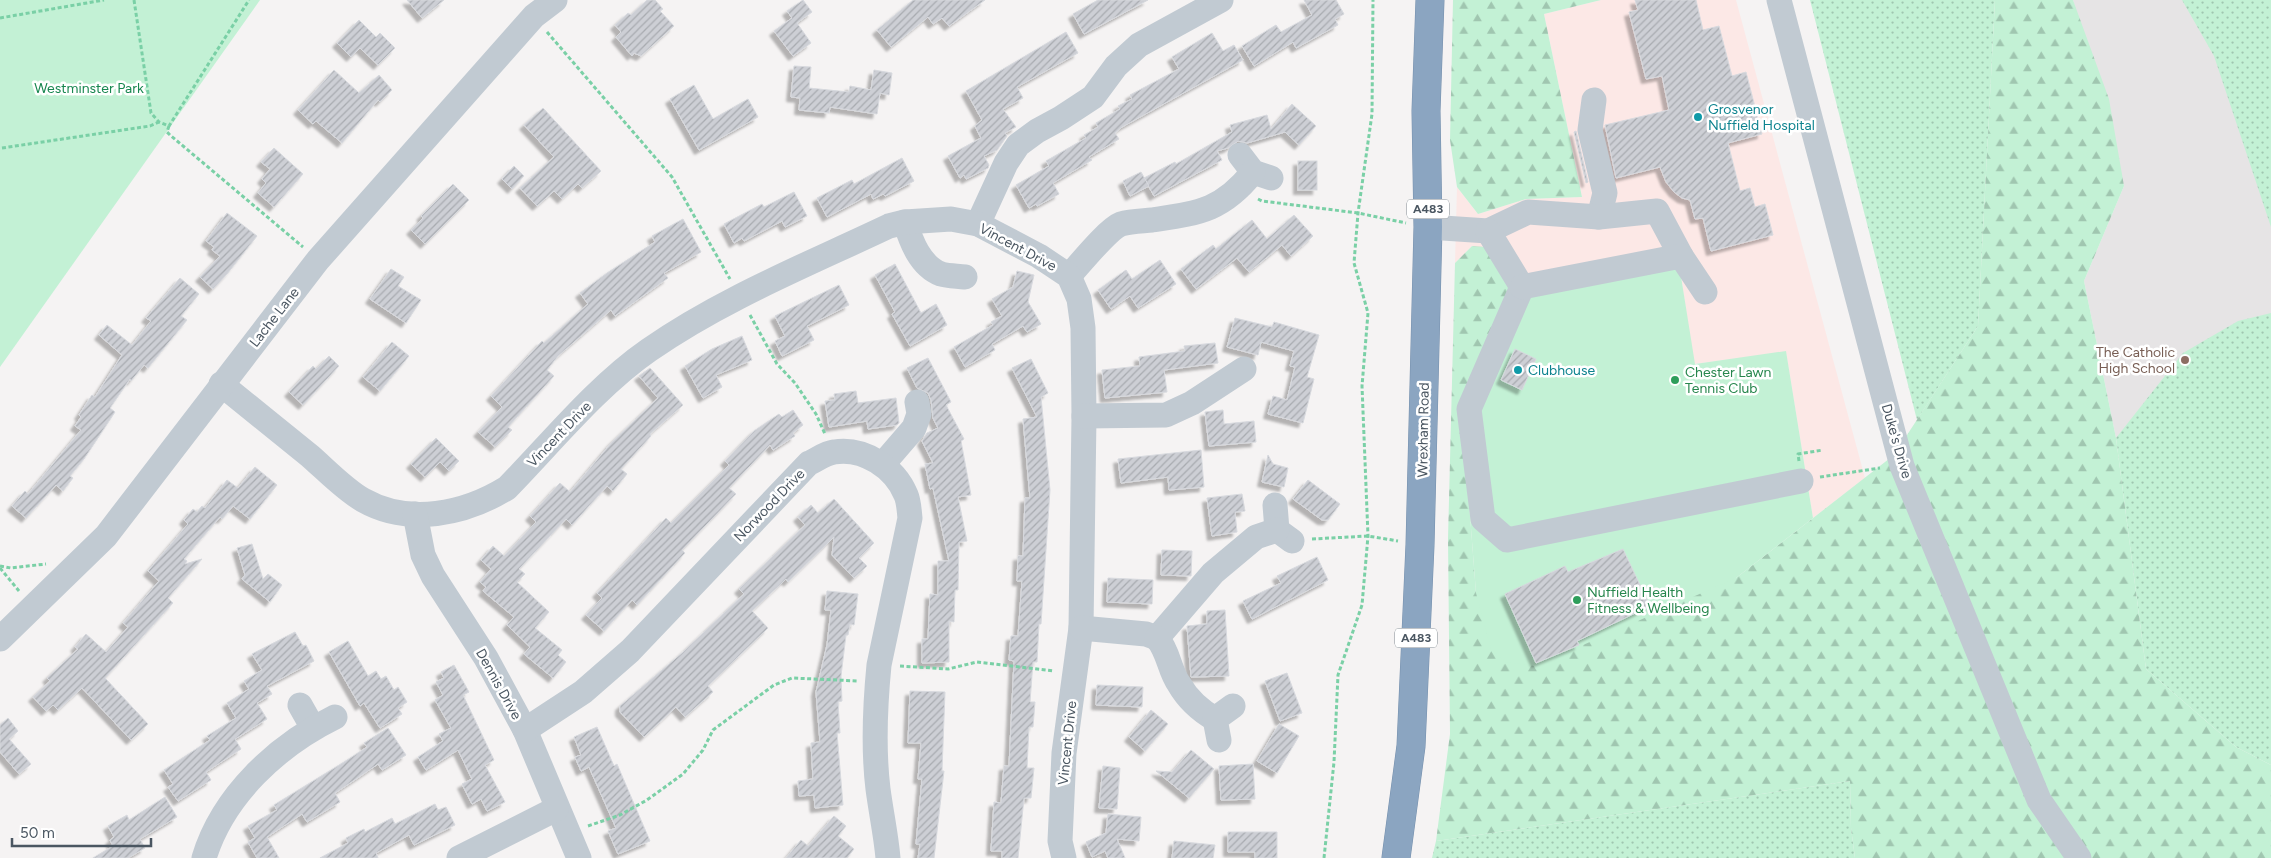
<svg xmlns="http://www.w3.org/2000/svg" width="2271" height="858" font-family="Figtree,sans-serif">
<style>
.education{fill:#e6e4e5}
.medical{fill:#fce8e6}
.grass{fill:url(#grass-dots)}
.forest{fill:url(#forest-firs)}
.park{fill:#c3f1d5}
.building{fill:url(#building-hatch);stroke:#d7d9de;filter:url(#shadow)}
.lines{fill:none;stroke-linecap:round;stroke-linejoin:round}
.highway-casing{stroke:#7690ad;stroke-width:29}
.path{stroke:#7ad0a6;stroke-width:3;stroke-dasharray:4 2.5;stroke-linecap:butt}
.minor{stroke:#c1cad2;stroke-width:25}
.highway{stroke:#8ba5c1;stroke-width:28}
.culture-dot{fill:#0f9aa8;stroke:#fff;stroke-width:2}
.education-dot{fill:#8d6e63;stroke:#fff;stroke-width:2}
.leisure-dot{fill:#2e9e5b;stroke:#fff;stroke-width:2}
.labels{text-anchor:middle;stroke-width:5;stroke-linejoin:round;paint-order:stroke}
.shield{fill:#fff;stroke:#808990;stroke-width:1}
.shield-label{font-size:12px;font-weight:bold;fill:#4a5661}
.park-label{font-size:14px;fill:#17864f;stroke:#fff}
.culture-label{font-size:14px;fill:#0d838f;stroke:#fff;text-anchor:start}
.street-label{font-size:14px;fill:#4a5661;stroke:#fff}
.education-label{font-size:14px;fill:#785e54;stroke:#fff;text-anchor:end}
.leisure-label{font-size:14px;fill:#27864d;stroke:#fff;text-anchor:start}
</style>
<defs>
<pattern id="grass-dots" width="8" height="8" patternUnits="userSpaceOnUse" patternTransform="scale(1.25)"><rect width="8" height="8" fill="#c3f1d5"/><path d="M2 2h.1M6 6h.1" fill="none" stroke="#a0c6b0" stroke-width="1.8" stroke-linecap="round"/></pattern>
<pattern id="forest-firs" width="22" height="20" patternUnits="userSpaceOnUse" patternTransform="scale(1.25)"><rect width="22" height="20" fill="#c3f1d5"/><path d="M5 1l3.5 6h-7zM16 11l3.5 6h-7z" fill="#a0c6b0"/></pattern>
<pattern id="building-hatch" width="6" height="6" patternUnits="userSpaceOnUse" patternTransform="scale(1.25)"><rect width="6" height="6" fill="#cdcfd5"/><path d="M-1 1l2-2M0 6l6-6M5 7l2-2" fill="none" stroke="#a8abb0"/></pattern>
<filter id="shadow"><feDropShadow dx="-4.5" dy="4.5" stdDeviation="1" flood-color="#0004"/></filter>
</defs>
<rect width="100%" height="100%" fill="#f5f3f3"/>
<polygon class="education" points="2073,0 2271,0 2271,765 2116,438 2084,281 2124,186"/>
<polygon class="medical" points="1601,0 1736,0 1865,478 1813,518 1786,352 1694,364 1680,269 1509,292 1472,246 1455,263 1457,187 1478,214 1526,199 1582,197 1544,14"/>
<g class="grass">
<polygon points="1810,0 1995,0 1978,326 1917,420"/>
<polygon points="2182,0 2271,0 2271,227 2214,56"/>
<polygon points="2271,313 2271,765 2236,747 2146,669 2116,438 2183,353 2238,321"/>
<polygon points="1850,781 1851,828 1855,858 1432,858 1436,841"/>
</g>
<g class="forest">
<polygon points="1453,0 1601,0 1544,14 1582,197 1526,199 1478,214 1457,187 1450,140"/>
<polygon points="1995,0 2073,0 2109,99 2124,186 2084,281 2116,438 2146,669 2236,747 2271,765 2271,858 1855,858 1851,828 1850,781 1436,841 1450,734 1448,539 1455,263 1472,246 1486,247 1512,283 1462,412 1476,593 1736,578 1894,455 1978,326"/>
</g>
<g class="park">
<polygon points="0,0 260,0 0,367"/>
<polygon points="1679,264 1695,364 1786,351 1813,518 1736,578 1535,666 1505,662 1491,649 1476,593 1462,412 1509,292"/>
</g>
<g class="building">
<polygon points="407,0 444,0 422,18"/>
<polygon points="647,0 655,0 663,9 660,11 674,26 641,56 634,53 632,56 616,37 621,32 615,25 628,13 631,15"/>
<polygon points="803,0 812,12 797,23 811,43 793,56 774,31 792,18 787,11"/>
<polygon points="913,0 985,0 949,26 942,18 933,24 928,17 891,47 877,30"/>
<polygon points="1098,0 1148,0 1084,34 1073,14"/>
<polygon points="1304,0 1336,0 1344,14 1335,19 1338,25 1296,48 1293,42 1254,66 1242,46 1276,25 1281,32 1312,15"/>
<polygon points="1635,0 1696,0 1703,30 1719,26 1732,76 1746,72 1762,134 1728,143 1740,191 1750,188 1755,207 1765,204 1773,235 1711,251 1703,218 1695,219 1690,200 1682,198 1674,192 1666,182 1660,167 1616,178 1605,125 1669,110 1662,76 1646,79 1629,12 1638,10"/>
<polygon points="359,20 376,37 380,33 395,48 378,65 360,48 351,57 337,43"/>
<polygon points="1066,32 1078,53 1017,87 1023,98 1003,109 1016,127 1005,133 1007,136 997,150 984,156 989,165 988,168 966,179 964,175 960,178 948,156 981,138 975,126 982,120 966,91"/>
<polygon points="1212,33 1223,51 1234,45 1243,60 1122,127 1115,133 1119,139 1089,157 1092,160 1053,183 1059,194 1037,206 1036,204 1029,208 1016,185 1049,166 1046,161 1086,138 1084,135 1098,127 1096,123 1120,109 1118,106 1132,99 1130,95 1179,69 1172,57"/>
<polygon points="794,66 811,67 809,88 849,92 850,86 871,90 874,70 892,73 889,95 880,93 877,114 830,107 829,113 799,110 800,98 791,97"/>
<polygon points="334,70 359,93 379,75 392,90 380,102 378,100 342,143 316,121 313,124 298,110"/>
<polygon points="694,85 713,119 748,99 758,117 699,150 670,99"/>
<polygon points="1292,104 1316,126 1299,145 1285,132 1247,143 1238,141 1228,148 1217,151 1222,160 1154,196 1144,178 1175,162 1176,164 1232,132 1230,125 1267,115 1271,129"/>
<polygon points="543,108 601,171 582,188 578,184 562,199 554,191 537,206 520,188 554,157 524,125"/>
<polygon points="1576,131 1588,182 1586,183 1574,132"/>
<polygon points="274,148 303,174 274,207 258,193 266,183 262,179 270,169 261,162"/>
<polygon points="902,158 914,181 885,196 883,194 873,199 871,194 827,217 817,198 852,180 854,184"/>
<rect x="1298" y="161" width="19" height="29"/>
<polygon points="514,166 524,176 512,189 502,179"/>
<polygon points="1141,172 1149,186 1130,196 1123,181"/>
<polygon points="453,184 469,200 425,244 411,230 423,218 421,216"/>
<polygon points="794,192 807,216 785,227 782,221 744,241 742,238 734,243 724,224 762,204 764,207"/>
<polygon points="227,213 257,236 227,274 213,289 200,277 220,256 212,250 214,247 206,241"/>
<polygon points="1294,215 1313,236 1291,256 1282,245 1249,272 1237,258 1196,289 1181,269 1213,245 1216,249 1252,220 1267,239"/>
<polygon points="683,219 701,252 664,273 668,278 615,316 611,310 558,356 547,370 554,376 508,427 512,430 495,447 478,432 502,407 491,396 542,341 544,343 588,304 580,293 607,273 655,242 652,236"/>
<polygon points="1160,260 1176,284 1138,308 1130,296 1111,309 1098,290 1126,270 1132,279"/>
<polygon points="895,264 921,313 936,304 947,325 910,346 892,314 895,312 875,275"/>
<polygon points="391,269 404,277 398,286 421,300 406,323 370,299"/>
<polygon points="1017,271 1034,275 1028,302 1041,324 1027,332 1023,326 992,344 995,350 965,367 954,347 993,325 991,322 1002,316 992,299 1013,287"/>
<polygon points="180,278 199,294 181,316 187,320 148,368 144,365 131,381 130,379 110,408 115,412 84,459 70,476 73,478 63,491 56,485 26,518 12,506 25,491 28,494 81,430 75,426 81,417 79,415 92,395 95,397 122,355 99,335 107,325 132,345 151,321 146,318"/>
<polygon points="839,285 849,305 807,326 814,340 782,356 775,341 785,336 775,316"/>
<polygon points="1235,318 1272,327 1274,322 1319,335 1307,377 1314,379 1303,423 1268,414 1273,396 1287,400 1295,367 1290,366 1294,351 1261,342 1258,355 1227,347"/>
<polygon points="742,336 752,360 716,375 722,387 703,398 685,366 712,349"/>
<polygon points="392,342 409,356 380,391 363,377"/>
<polygon points="1215,343 1218,363 1164,370 1167,392 1105,398 1102,370 1140,366 1139,357 1185,351 1184,346"/>
<polygon points="1515,349 1536,359 1522,390 1501,380"/>
<polygon points="329,356 339,366 303,405 289,392 313,366 316,369"/>
<polygon points="928,358 951,402 946,405 964,439 961,441 971,495 958,497 967,541 959,542 958,590 955,590 954,622 949,621 949,662 922,663 922,639 928,639 930,594 938,595 938,561 949,561 933,488 930,489 925,464 933,463 922,441 927,433 938,428 933,418 931,400 928,393 917,388 907,368"/>
<polygon points="1031,359 1048,393 1041,397 1050,490 1041,624 1039,624 1037,662 1033,662 1030,702 1035,702 1033,727 1029,727 1027,768 1034,768 1031,798 1024,798 1018,858 1002,858 1002,851 991,851 994,802 1001,803 1004,766 1009,766 1014,661 1009,660 1011,636 1018,636 1022,581 1017,581 1018,556 1023,556 1025,498 1030,498 1023,419 1037,417 1012,368"/>
<polygon points="650,368 683,405 650,434 651,436 621,469 627,474 613,491 607,486 572,525 566,519 519,569 525,574 517,582 549,612 535,628 562,650 558,655 566,662 553,678 524,654 530,647 507,625 514,617 483,591 486,587 480,582 491,569 481,560 493,546 504,556 536,522 530,516 560,483 570,492 612,442 658,398 639,376"/>
<polygon points="856,391 858,403 896,398 899,423 897,425 868,429 867,421 829,427 825,401 835,400 834,394"/>
<polygon points="793,410 803,425 793,433 795,436 773,450 770,445 729,488 736,494 682,550 685,553 637,605 632,600 604,631 586,615 602,598 597,593 666,518 671,523 729,465 725,461 754,431 779,414 782,417"/>
<polygon points="1223,410 1224,424 1254,421 1256,442 1209,446 1205,412"/>
<polygon points="436,438 459,461 449,471 440,462 425,477 411,464"/>
<polygon points="1201,450 1204,487 1169,490 1168,477 1121,483 1118,459"/>
<polygon points="1268,455 1273,464 1288,468 1284,487 1262,482"/>
<polygon points="255,467 277,485 250,519 233,506 222,519 220,517 184,559 187,561 185,564 202,559 168,598 173,603 105,678 148,724 131,740 82,688 58,710 53,705 46,711 33,697 50,681 47,678 78,649 75,647 86,634 106,652 128,627 123,623 159,581 148,571 188,524 184,520 193,509 197,512 202,506 205,508 227,480 238,488"/>
<polygon points="1308,480 1340,504 1328,520 1322,520 1293,499"/>
<polygon points="1242,494 1245,511 1235,512 1237,532 1212,536 1207,498"/>
<polygon points="834,499 874,543 859,558 867,566 854,578 832,555 834,537 788,582 786,579 752,611 768,628 708,686 713,692 685,717 676,707 644,737 620,712 620,706 683,652 744,594 739,589 805,525 798,517 811,505 818,513"/>
<polygon points="252,544 263,579 268,574 282,585 270,602 242,579 245,575 237,548"/>
<polygon points="1623,549 1650,606 1577,641 1579,645 1536,663 1505,594 1565,566 1568,572"/>
<polygon points="1162,550 1192,551 1191,576 1161,575"/>
<polygon points="1317,557 1328,580 1252,619 1243,601 1281,583 1277,576"/>
<polygon points="1108,578 1153,580 1152,604 1107,602"/>
<polygon points="827,591 858,594 854,625 850,624 848,635 846,635 841,676 842,701 838,702 840,733 837,733 843,805 815,808 814,795 799,796 798,781 813,779 811,743 820,742 816,692 827,645 831,610 825,610"/>
<polygon points="1225,610 1229,676 1191,677 1187,626 1207,624 1207,611"/>
<polygon points="295,632 303,646 306,645 314,661 267,686 272,694 257,703 267,719 235,739 241,749 206,772 211,780 178,801 168,787 173,784 164,770 210,740 207,736 236,718 227,703 249,689 244,681 262,670 252,654"/>
<polygon points="348,641 368,676 376,671 381,679 386,676 394,690 398,687 407,702 398,708 402,714 380,728 364,703 360,706 329,652"/>
<polygon points="454,665 469,692 463,695 494,760 485,765 505,802 487,811 481,799 472,804 462,784 472,779 458,750 426,770 418,757 443,741 439,734 451,728 435,700 443,695 436,682 444,678 441,672"/>
<polygon points="1287,673 1302,713 1280,721 1265,681"/>
<polygon points="1097,685 1143,687 1142,707 1096,705"/>
<polygon points="910,691 945,692 942,771 944,771 934,858 918,858 920,844 916,844 922,779 918,779 921,743 908,743"/>
<polygon points="1151,710 1168,724 1145,751 1129,737"/>
<polygon points="8,718 18,731 9,739 31,764 19,774 0,752 0,725"/>
<polygon points="1279,724 1299,736 1277,773 1257,761"/>
<polygon points="597,727 614,766 617,764 650,841 618,854 608,831 616,828 589,767 581,771 575,757 581,755 574,737"/>
<polygon points="388,728 406,755 382,770 378,764 356,779 335,793 340,802 307,822 302,814 267,837 279,858 257,858 248,842 255,838 248,826 277,810 274,805 344,762 367,747 364,743"/>
<polygon points="1191,750 1214,769 1189,798 1156,771 1172,772"/>
<polygon points="1253,764 1255,799 1221,800 1219,766"/>
<polygon points="1103,766 1120,768 1117,809 1099,808"/>
<polygon points="165,797 177,817 140,839 145,848 128,858 93,858 113,846 110,840 114,837 108,826 127,815 129,820"/>
<polygon points="435,804 438,810 446,807 455,825 414,845 409,835 376,853 378,858 320,858 348,843 346,838 364,829 365,832 392,818 395,824"/>
<polygon points="1108,814 1141,817 1139,841 1117,839 1125,858 1108,858 1105,851 1092,857 1086,842 1106,833"/>
<polygon points="834,816 846,826 838,836 854,849 847,858 786,858 801,840 808,846"/>
<polygon points="1228,832 1277,832 1277,858 1255,858 1255,852 1228,852"/>
<polygon points="1174,841 1215,845 1213,858 1172,858"/>
</g>
<g class="lines">
<defs>
<polyline id="highway" points="1396,858 1411,746 1420,545 1428,227 1426,111 1430,0"/>
</defs>
<use href="#highway" class="highway-casing"/>
<g class="path">
<polyline points="134,0 151,113 159,122 169,126 249,0"/>
<polyline points="0,18 104,0"/>
<polyline points="547,32 672,177 730,279"/>
<polyline points="169,126 167,132 170,135 303,247"/>
<polyline points="2,148 150,126 159,122"/>
<polyline points="1258,199 1262,201 1358,213 1406,223"/>
<polyline points="750,315 777,364 795,383 816,414 825,434"/>
<polyline points="1799,461 1798,454 1823,450"/>
<polyline points="1820,477 1880,468"/>
<polyline points="1312,539 1368,536 1398,541"/>
<polyline points="0,566 11,568 46,564"/>
<polyline points="0,568 19,591"/>
<polyline points="900,666 948,669 977,662 1054,671"/>
<polyline points="588,826 620,815 647,800 683,774 703,750 713,730 774,685 792,678 858,681"/>
<polyline points="1324,858 1334,762 1338,675 1362,605 1368,536 1362,386 1368,313 1354,263 1358,213 1372,114 1373,0"/>
</g>
<g class="minor">
<polyline points="1779,0 1902,466 2039,800 2079,858"/>
<polyline points="1594,100 1590,130 1605,193 1599,217"/>
<polyline points="1240,155 1253,172 1271,178"/>
<path d="M905,222C911,241 920,266 941,274C948,276 957,276 965,277"/>
<polyline points="978,224 1006,163 1018,145 1037,131 1061,118 1093,97 1116,66 1139,45 1221,0"/>
<polyline points="1428,227 1488,231 1528,212 1599,217 1657,211 1681,256"/>
<polyline points="1488,231 1522,287 1469,409 1483,519 1507,540 1801,481"/>
<path d="M1069,276C1080,264 1108,229 1121,224C1131,221 1143,221 1152,220C1198,213 1222,211 1253,172"/>
<polyline points="1522,287 1681,256 1705,292"/>
<path d="M221,384C251,408 280,432 310,456C326,470 345,490 363,500C409,526 465,514 507,488C551,443 597,386 649,350C722,299 809,264 889,226L905,222L951,219L978,224L1039,256L1069,276L1079,299L1083,328L1084,416L1081,628L1064,753L1060,841L1064,858"/>
<polyline points="1084,416 1166,415 1192,403 1244,369"/>
<polyline points="883,464 914,428 919,414 917,402"/>
<polyline points="1275,505 1277,530 1292,541"/>
<polyline points="415,514 423,555 433,576 486,658 525,730 579,858"/>
<polyline points="1081,628 1146,634 1157,638 1213,573 1256,537 1277,530"/>
<path d="M1157,638C1169,652 1169,670 1179,684C1187,698 1201,711 1215,719"/>
<polyline points="0,639 106,536 318,260 534,16 555,0"/>
<polyline points="300,705 313,728"/>
<path d="M525,730L583,692L630,651L809,463C816,460 826,453 834,452C864,447 895,468 906,495C909,502 909,510 910,518L879,665C875,706 873,748 878,789C881,812 886,835 888,858"/>
<polyline points="1219,740 1215,719 1233,706"/>
<path d="M204,858C223,795 278,745 335,717"/>
<polyline points="459,858 556,809"/>
</g>
<use href="#highway" class="highway"/>
</g>
<g class="culture-dot">
<circle cx="1698" cy="117" r="5"/>
<circle cx="1518" cy="370" r="5"/>
</g>
<circle class="education-dot" cx="2185" cy="360" r="5"/>
<g class="leisure-dot">
<circle cx="1675" cy="380" r="5"/>
<circle cx="1577" cy="600" r="5"/>
</g>
<g class="labels">
<g class="shield">
<rect x="1407" y="199.5" width="42" height="19" rx="4"/>
<rect x="1395" y="628.5" width="42" height="19" rx="4"/>
</g>
<g class="shield-label">
<text x="1428" y="213">A483</text>
<text x="1416" y="642">A483</text>
</g>
<g class="park-label">
<text x="89" y="93">Westminster Park</text>
</g>
<g class="culture-label">
<text x="1708" y="114">Grosvenor<tspan x="1708" dy="16">Nuffield Hospital</tspan></text>
<text x="1528" y="375">Clubhouse</text>
</g>
<g class="street-label">
<text transform="translate(1018 247) rotate(28)" y="5">Vincent Drive</text>
<text transform="translate(274 317) rotate(-52)" y="5">Lache Lane</text>
<text transform="translate(1423 430) rotate(-89)" y="5">Wrexham Road</text>
<text transform="translate(559 434) rotate(-46)" y="5">Vincent Drive</text>
<text transform="translate(1897 441) rotate(74)" y="5">Duke's Drive</text>
<text transform="translate(769 505) rotate(-46)" y="5">Norwood Drive</text>
<text transform="translate(499 684) rotate(61)" y="5">Dennis Drive</text>
<text transform="translate(1067 743) rotate(-84)" y="5">Vincent Drive</text>
</g>
<g class="education-label">
<text x="2175" y="357">The Catholic<tspan x="2175" dy="16">High School</tspan></text>
</g>
<g class="leisure-label">
<text x="1685" y="377">Chester Lawn<tspan x="1685" dy="16">Tennis Club</tspan></text>
<text x="1587" y="597">Nuffield Health<tspan x="1587" dy="16">Fitness &amp; Wellbeing</tspan></text>
</g>
</g>
<path d="M12 838v8h139v-8" fill="none" stroke="#4a5661" stroke-width="2.5"/>
<text x="20" y="838" font-size="15" fill="#4a5661" stroke="#ffffff" stroke-width="4" paint-order="stroke">50 m</text>
</svg>
